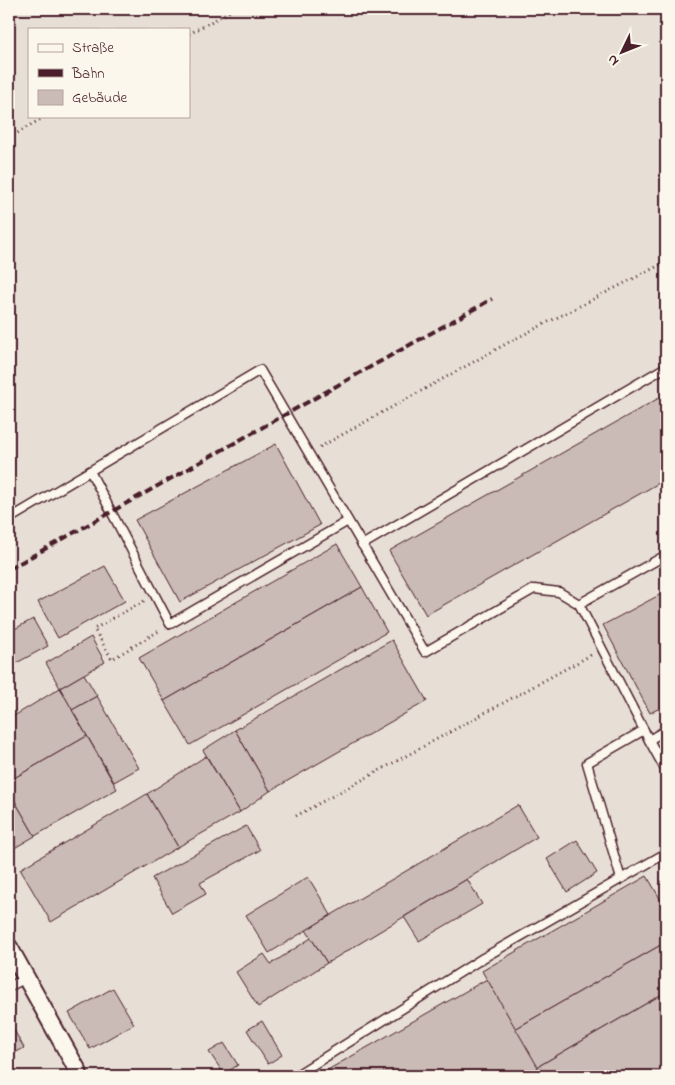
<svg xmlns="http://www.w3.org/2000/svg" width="675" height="1085" font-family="'Indie Flower',sans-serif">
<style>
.built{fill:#e7dfd6;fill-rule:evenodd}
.building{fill:#cabbb6;stroke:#4a1f2b}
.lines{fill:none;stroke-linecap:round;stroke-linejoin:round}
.service-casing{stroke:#4a1f2b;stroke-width:11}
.minor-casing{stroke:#4a1f2b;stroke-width:20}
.path{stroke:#4a1f2b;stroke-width:3;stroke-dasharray:1 4;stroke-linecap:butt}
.service{stroke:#fbf7ec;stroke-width:8}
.minor{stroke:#fbf7ec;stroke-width:16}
.rail{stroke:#4a1f2b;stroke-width:4;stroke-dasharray:8 4;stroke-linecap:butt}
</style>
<rect width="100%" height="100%" fill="#f4eee4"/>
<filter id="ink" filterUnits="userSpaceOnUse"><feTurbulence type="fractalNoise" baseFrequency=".02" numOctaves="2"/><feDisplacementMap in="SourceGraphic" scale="10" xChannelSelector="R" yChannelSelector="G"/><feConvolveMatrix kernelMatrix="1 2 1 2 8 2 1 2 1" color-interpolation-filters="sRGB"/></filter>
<g filter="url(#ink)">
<path class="built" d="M9,9H666V1076H9ZM29,29H189V116H29Z"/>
<g class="building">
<polygon points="666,394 666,479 426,615 389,551"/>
<polygon points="276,444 320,525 180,602 135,520"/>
<polygon points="337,544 362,587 164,701 139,658"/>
<polygon points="105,566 125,601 58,638 38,602"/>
<polygon points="362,587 387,632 190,745 164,701"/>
<polygon points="665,592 666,594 666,705 650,713 603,625"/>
<polygon points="33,619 48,646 9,667 9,632"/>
<polygon points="91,637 105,662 60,688 46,663"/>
<polygon points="392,640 427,701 270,791 235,730"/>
<polygon points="84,674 97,696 72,710 60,688"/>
<polygon points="60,688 87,736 9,781 9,719"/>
<polygon points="97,696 139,768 114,782 72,710"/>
<polygon points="235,730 270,791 240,812 203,750"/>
<polygon points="87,736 117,789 35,836 9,791 9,781"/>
<polygon points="206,756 240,812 178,847 147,794"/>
<polygon points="9,791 35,836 11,850 9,846"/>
<polygon points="147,794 178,847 51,922 20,869"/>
<polygon points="518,805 537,837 327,963 306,930"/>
<polygon points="246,826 260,850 200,883 206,894 172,913 152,878"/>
<polygon points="577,840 597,873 567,892 547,859"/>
<polygon points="647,876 666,909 666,942 515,1029 482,971"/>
<polygon points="308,877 331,915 269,953 246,915"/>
<polygon points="467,879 482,904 419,941 404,917"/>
<polygon points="311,938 327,963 258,1007 236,972 264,954 271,964"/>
<polygon points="666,942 666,992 537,1067 515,1029"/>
<polygon points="487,979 543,1076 317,1076"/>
<polygon points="113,988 134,1024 90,1049 69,1013"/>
<polygon points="666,992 666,1076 543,1076 537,1067"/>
<polygon points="9,1021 24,1048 9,1056"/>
<polygon points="262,1021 282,1055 268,1064 247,1030"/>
<polygon points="224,1043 238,1065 224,1074 209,1052"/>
</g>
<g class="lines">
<defs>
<g id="service">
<polyline points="90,471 170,624 348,521"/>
<polyline points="9,519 260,370 425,652 534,589 559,592 579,604 649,740 666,771"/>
<polyline points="362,545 666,367"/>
<polyline points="579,604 666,555"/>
<polyline points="649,740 666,730"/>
<polyline points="621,879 587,763 644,730"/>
<polyline points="9,987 26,978"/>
<polyline points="295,1076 483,958 666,853"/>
</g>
<polyline id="minor" points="9,947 78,1071 79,1076"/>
</defs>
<use href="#service" class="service-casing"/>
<use href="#minor" class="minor-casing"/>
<g class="path">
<polyline points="189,34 234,9"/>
<polyline points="9,138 46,116"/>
<polyline points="320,447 513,340 666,262"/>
<polyline points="144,601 94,629 112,659 159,631"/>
<polyline points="296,816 591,655"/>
</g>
<use href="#service" class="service"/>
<use href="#minor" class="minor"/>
<polyline class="rail" points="9,569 492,299"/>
</g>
</g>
<rect width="675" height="1085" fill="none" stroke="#fbf7ec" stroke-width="30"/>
<rect x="15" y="15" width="645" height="1055" fill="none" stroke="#4a1f2b" stroke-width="2" filter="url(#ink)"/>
<rect x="28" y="28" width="162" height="90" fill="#fbf7ec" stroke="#b4a19f"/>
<rect x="38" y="44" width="25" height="8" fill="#fbf7ec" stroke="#b4a19f"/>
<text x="72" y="52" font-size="15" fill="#4a1f2b">Straße</text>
<rect x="38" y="69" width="25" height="8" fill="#4a1f2b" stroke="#b4a19f"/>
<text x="72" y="78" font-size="15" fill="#4a1f2b">Bahn</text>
<rect x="38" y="90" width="25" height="15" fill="#cabbb6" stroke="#b4a19f"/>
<text x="72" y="102" font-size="15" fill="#4a1f2b">Gebäude</text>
<g transform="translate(622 52) rotate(227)" stroke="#fbf7ec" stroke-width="4" paint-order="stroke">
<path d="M0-4L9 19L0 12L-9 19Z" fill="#4a1f2b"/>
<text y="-8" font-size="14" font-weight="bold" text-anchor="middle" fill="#4a1f2b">N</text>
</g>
</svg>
